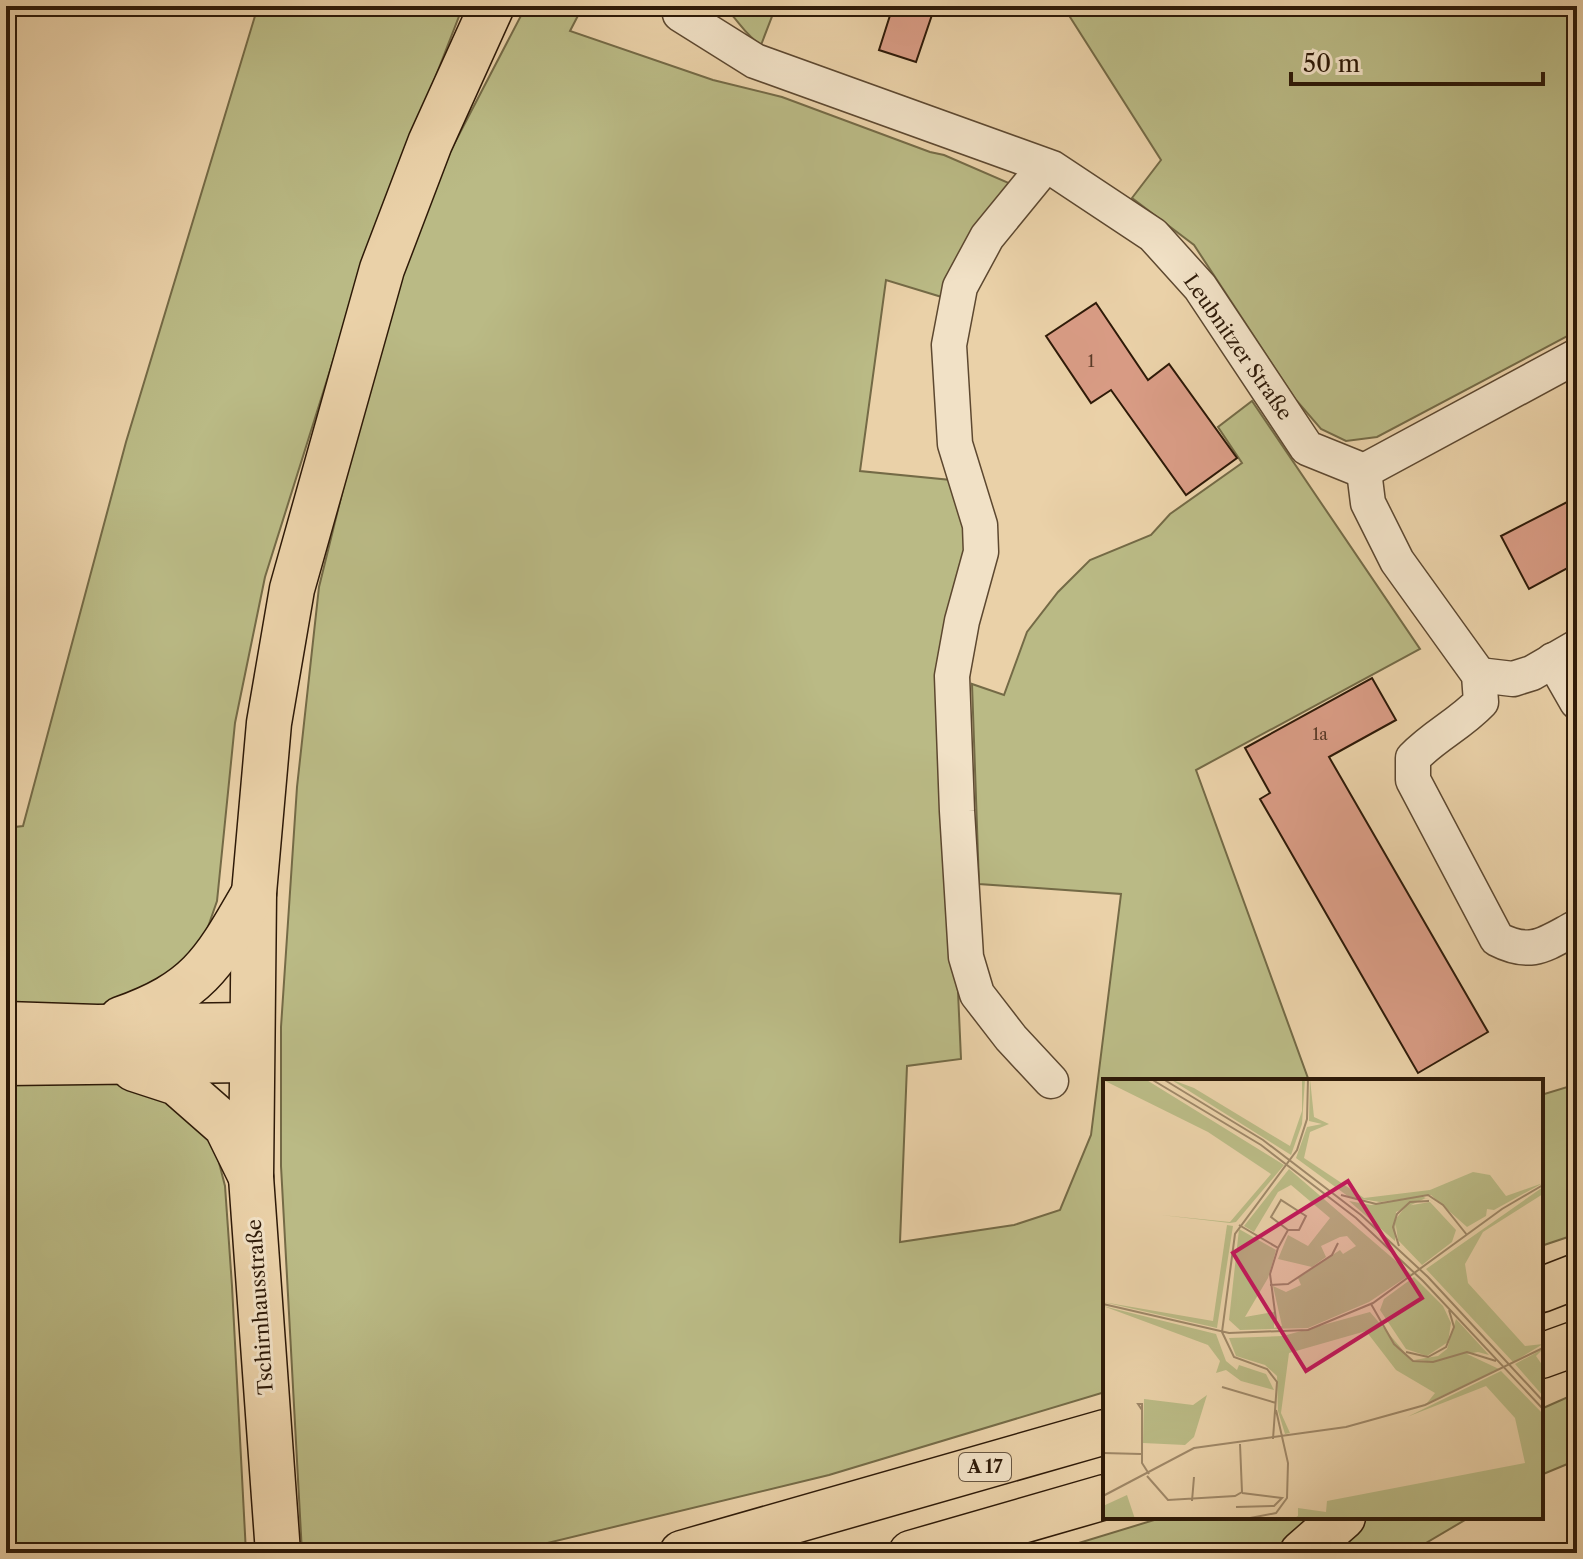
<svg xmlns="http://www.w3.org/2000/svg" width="1583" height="1559" font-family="'Libre Caslon Text',serif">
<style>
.green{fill:#baba85;stroke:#746a46;stroke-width:2}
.building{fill:#d99c85;stroke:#2e1a08;stroke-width:2}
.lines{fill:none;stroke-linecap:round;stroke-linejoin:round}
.minor-casing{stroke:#5d4830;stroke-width:37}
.major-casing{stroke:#2e1a08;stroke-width:47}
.highway-casing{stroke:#2e1a08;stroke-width:47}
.minor{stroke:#f1e1c6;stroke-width:34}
.major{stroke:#ead1a8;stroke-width:44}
.highway{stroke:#ead1a8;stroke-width:44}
.labels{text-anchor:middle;stroke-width:6;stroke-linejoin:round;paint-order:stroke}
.number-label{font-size:16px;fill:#593a27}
.shield{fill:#f1e1c6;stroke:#685641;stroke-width:2}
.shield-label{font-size:18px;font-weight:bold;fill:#2e1a08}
.street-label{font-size:20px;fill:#2e1a08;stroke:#f1e1c6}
.inset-road{fill:none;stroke:#9f8868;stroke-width:2}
.view{fill:#c2185b;fill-opacity:0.15;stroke:#c2185b;stroke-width:4}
.inset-edge{fill:none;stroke:#2e1a08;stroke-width:4}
</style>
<rect width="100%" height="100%" fill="#ead1a8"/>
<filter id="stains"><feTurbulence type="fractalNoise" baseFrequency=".0025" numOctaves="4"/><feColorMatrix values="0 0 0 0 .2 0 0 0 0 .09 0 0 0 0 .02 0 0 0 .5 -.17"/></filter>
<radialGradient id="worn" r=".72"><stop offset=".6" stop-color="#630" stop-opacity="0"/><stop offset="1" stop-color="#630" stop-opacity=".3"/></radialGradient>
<g class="green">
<polygon points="258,6 463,6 366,256 265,577 235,723 217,901 201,947 140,999 87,1010 6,1007 6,828 23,826 126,442"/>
<polygon points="526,6 583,6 570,31 713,80 782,97 930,152 944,155 1018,187 945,298 886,280 860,471 951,480 977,540 955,924 961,1059 907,1066 900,1242 1014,1225 1060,1210 1091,1135 1121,894 979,884 972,684 1004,695 1027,632 1058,592 1090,560 1151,535 1170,514 1242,463 1218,427 1252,401 1420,649 1196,770 1309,1081 1105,1081 1105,1392 829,1475 506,1553 302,1553 281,1166 281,1027 297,787 319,587 349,465 402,275 451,150"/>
<path d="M723,6H776L761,45C743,33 739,20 723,6Z"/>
<polygon points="1063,6 1577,6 1577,331 1377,437 1346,441 1321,429 1296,400 1194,245 1132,198 1161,160"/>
<polygon points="6,1081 142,1085 175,1098 215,1147 225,1186 232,1286 246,1553 6,1553"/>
<polygon points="1577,1084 1577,1234 1541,1246 1541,1095"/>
<polygon points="1577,1393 1577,1460 1541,1475 1541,1409"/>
<polygon points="1164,1517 1311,1517 1278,1553 1046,1553"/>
<polygon points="1363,1517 1470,1517 1409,1553 1320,1553"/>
</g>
<g class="building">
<polygon points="893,6 935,6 916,62 879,50"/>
<polygon points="1096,303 1148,380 1169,364 1237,458 1186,495 1111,390 1091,403 1046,336"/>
<polygon points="1577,497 1577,563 1529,589 1501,536"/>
<polygon points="1372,678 1396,720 1329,757 1488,1032 1418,1073 1260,799 1270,793 1245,748"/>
</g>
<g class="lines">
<defs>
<g id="minor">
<polyline points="680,14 755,61 1052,168 1153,235 1200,287 1307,448 1364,471 1577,356"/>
<polyline points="1045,166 987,237 960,287 949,345 955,444 980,525 981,552 962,621 952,676 957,811 966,957 977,994 1011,1038 1051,1081"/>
<path d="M1364,471L1368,503L1397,561L1479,675L1481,702C1459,725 1435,735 1413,758V780L1497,939C1532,957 1545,944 1577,927"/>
<polyline points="1553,660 1577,702"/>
<polyline points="1479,675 1513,679 1532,673 1577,647"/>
</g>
<polyline id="major" points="278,1553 251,1177 254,893 269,723 292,589 382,269 430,143 492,6"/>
<g id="highway">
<path d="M121,1019C200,991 214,962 254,893"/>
<polyline points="6,1024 97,1027 251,1025"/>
<polyline points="6,1063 250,1060"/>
<polyline points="134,1069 177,1083 226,1126 251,1177"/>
<polyline points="1541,1290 1577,1276"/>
<polyline points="1541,1356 1577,1343"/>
<polyline points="682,1553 1105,1432"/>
<polyline points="911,1553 1105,1497"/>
<polyline points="1302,1553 1343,1517"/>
</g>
</defs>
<use href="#minor" class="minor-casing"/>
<use href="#major" class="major-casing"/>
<use href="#highway" class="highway-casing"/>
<use href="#minor" class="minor"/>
<use href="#major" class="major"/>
<use href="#highway" class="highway"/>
</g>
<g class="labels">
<g class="number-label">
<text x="1091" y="367">1</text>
<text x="1320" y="740">1a</text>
</g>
<rect class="shield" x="959" y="1453" width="52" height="28" rx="6"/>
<g class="shield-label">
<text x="985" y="1473">A 17</text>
</g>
<g class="street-label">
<text transform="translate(1238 347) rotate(55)" y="7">Leubnitzer Straße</text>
<text transform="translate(260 1307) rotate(-94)" y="7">Tschirnhausstraße</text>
</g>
</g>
<g transform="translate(1103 1079)">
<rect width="440" height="440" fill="#ead1a8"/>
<path d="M42,0L181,86L133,143L127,144L58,136L127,143L168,95L105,53L0,1ZM67,0L91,9L187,67L199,32V1H192L202,0L199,45L188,76ZM207,0L211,38L226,45L207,53L201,79L261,119L327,111L370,93L387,96L403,117L440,104L391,131L384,130L383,137L364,148L328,116L277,123L246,118L193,79L204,48L219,45L206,42ZM186,90L308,195L266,223L205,249L137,251L126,241L136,150L173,171L165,199L142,238L171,233V249L179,247L170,207L183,213L198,206L195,199L237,171L240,175L253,167L244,157L237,158L218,167L223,178L209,188L175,180L185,156L205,167L227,139L188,106L175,113L151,153L141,147ZM440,108V115L380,153L362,185L365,204L422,267L440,265L410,283L323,190ZM319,117L337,127L323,119L293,133L292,162L246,122L268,126ZM327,123L353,151L349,163L319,186L295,161L292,141L303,127ZM124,146L130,147L114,249L0,223L110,242ZM311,198L340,227L348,244L345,263L324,277L303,270L277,231L281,220ZM0,227L113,255L123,282L134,291L136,286L163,295L171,311L138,302L123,291L113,294L117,282L105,266ZM267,233L310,283L364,275L396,290L324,324L332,314L293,291L263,252L186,274L178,334L187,354L182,355L175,332L174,297L162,286L133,277L126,259L180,257ZM353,240L386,276L375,273L331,281H311L335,277L344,270ZM440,270L433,277L440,287V317L412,285ZM398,292L440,335V440H190L195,437V429L223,433L224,422L422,384L412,339L383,307L304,338ZM104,316L91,358L82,366L40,364L41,320L90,326ZM24,416L32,440H0V427Z" fill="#baba85"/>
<path class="inset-road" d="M48,0L158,66L253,139L320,202L440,330M60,0L160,61L258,136L325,198L440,322M238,116L273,125L325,116L340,126L364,156M136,146L175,169L167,195L173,241M296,167L290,148L294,135L307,123L326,122M175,169L185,151H196L203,137L178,121L168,138L185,151M167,206L185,205L229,176L235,164M0,225L126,254L205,251L270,224L399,130L440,106M268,225L291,265L310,282L330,283L364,273L393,282M303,273L325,278L343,268L351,248L346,231M119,308L173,324M39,331L35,325H39V384L46,395M170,360L174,303L164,290L131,278L119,253L132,155L194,71L204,40L205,0M0,374L38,375M44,397L65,421L132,417L139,413L137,365M0,417L91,369L243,348L322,326L440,269M89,422L91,398M133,428L171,427L179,419L139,414M142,440L173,434L184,419L185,384L173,331"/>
<path class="view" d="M245,102L319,219L203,292L130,174Z"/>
<rect width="440" height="440" class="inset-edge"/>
</g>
<rect width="1583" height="1559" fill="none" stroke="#ead1a8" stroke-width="32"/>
<rect x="8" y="8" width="1567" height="1543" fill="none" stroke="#2e1a08" stroke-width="4"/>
<rect x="16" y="16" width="1551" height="1527" fill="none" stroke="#2e1a08" stroke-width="2"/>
<path d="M1291 72v12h252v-12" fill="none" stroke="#2e1a08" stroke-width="4"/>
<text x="1303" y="72" font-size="24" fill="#2e1a08" stroke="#f1e1c6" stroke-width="6" paint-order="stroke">50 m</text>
<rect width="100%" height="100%" filter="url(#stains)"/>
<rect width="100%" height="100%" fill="url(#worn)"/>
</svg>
